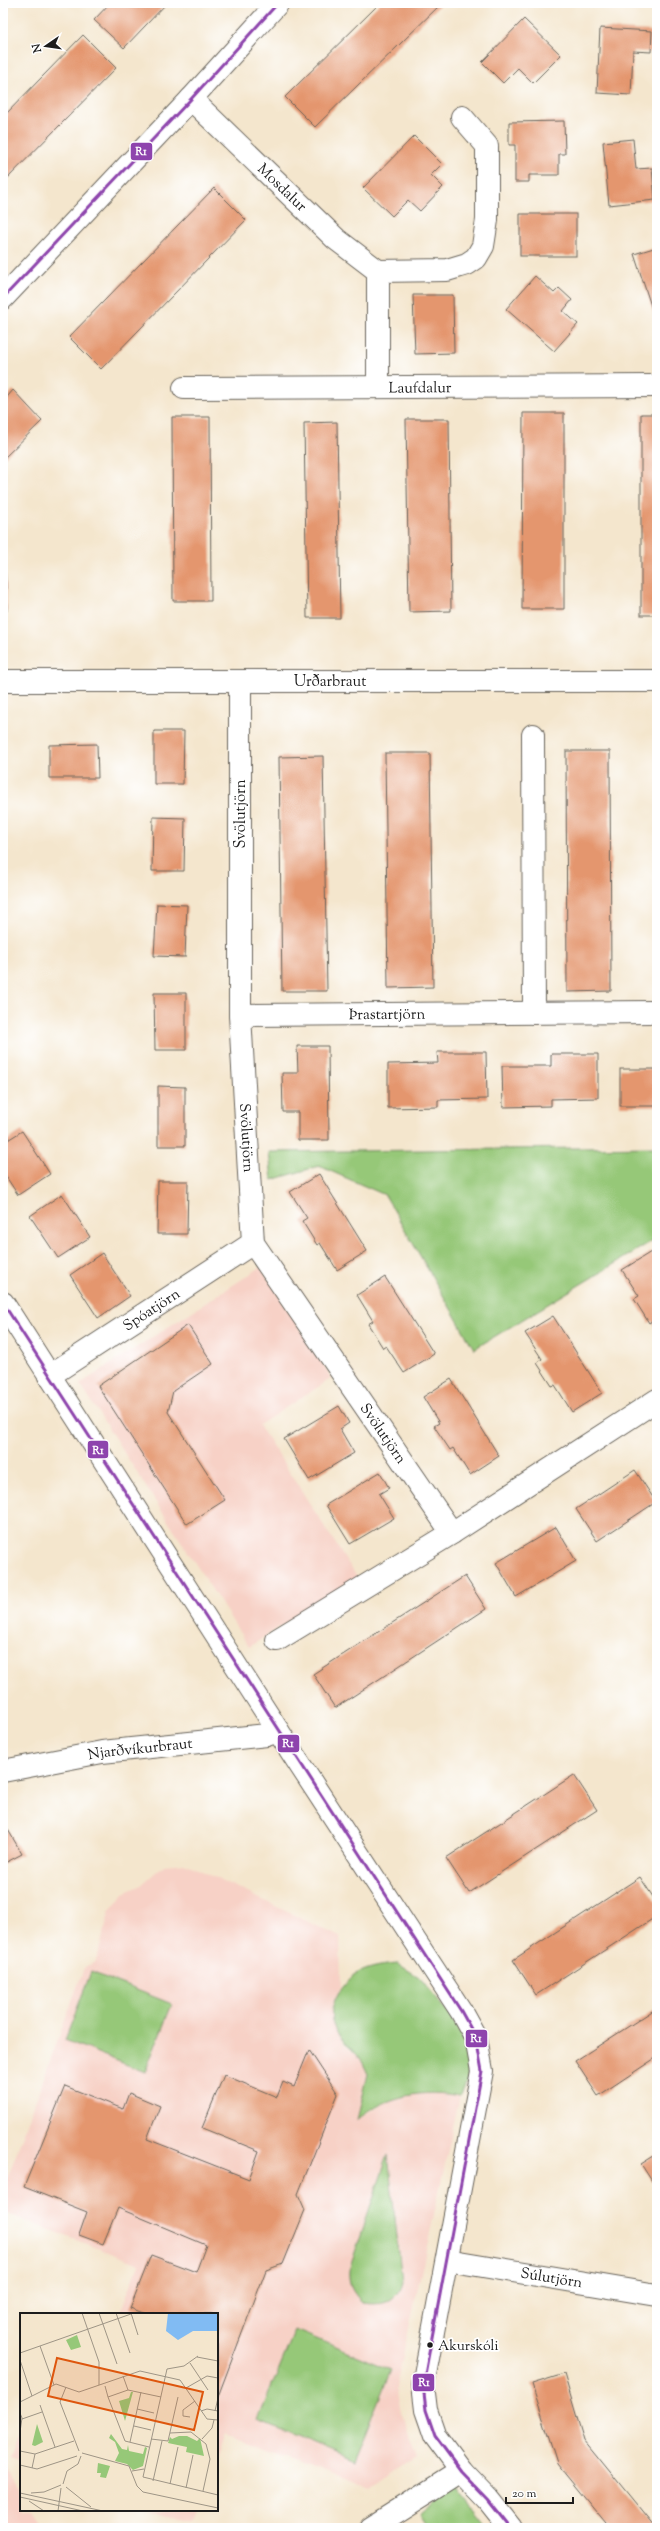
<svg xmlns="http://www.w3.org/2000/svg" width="660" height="2531" font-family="'Sorts Mill Goudy',serif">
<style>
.built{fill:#f7d1c6}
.green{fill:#96c878;stroke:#59724a}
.building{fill:#e4966e}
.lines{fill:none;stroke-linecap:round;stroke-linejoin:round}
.minor-casing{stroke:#68635a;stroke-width:24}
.tertiary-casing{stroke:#68635a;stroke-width:24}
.minor{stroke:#fff;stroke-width:22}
.tertiary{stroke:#fff;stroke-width:22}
.bus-1-casing{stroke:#fff;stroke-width:6}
.bus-1{stroke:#8e44ad;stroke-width:3}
.bus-dot{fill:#1c1c1c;stroke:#fff;stroke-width:1.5}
.labels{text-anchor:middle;stroke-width:3.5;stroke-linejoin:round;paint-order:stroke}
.bus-label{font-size:14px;fill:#1c1c1c;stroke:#fff;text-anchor:start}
.street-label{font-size:15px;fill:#1c1c1c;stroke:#fff}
.inset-road{fill:none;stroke:#9e9586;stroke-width:1}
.view{fill:#de560d;fill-opacity:0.15;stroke:#de560d;stroke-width:2}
.inset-edge{fill:none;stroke:#1c1c1c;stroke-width:2}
.line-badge{stroke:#fff;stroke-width:1.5}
.badge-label{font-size:11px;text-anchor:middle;font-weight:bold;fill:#fff}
</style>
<rect width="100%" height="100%" fill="#fff"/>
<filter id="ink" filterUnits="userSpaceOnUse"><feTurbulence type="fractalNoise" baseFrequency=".025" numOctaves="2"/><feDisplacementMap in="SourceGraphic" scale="8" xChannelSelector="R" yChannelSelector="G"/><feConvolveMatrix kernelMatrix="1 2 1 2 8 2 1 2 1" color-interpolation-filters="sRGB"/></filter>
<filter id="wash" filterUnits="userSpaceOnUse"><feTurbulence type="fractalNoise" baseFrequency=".012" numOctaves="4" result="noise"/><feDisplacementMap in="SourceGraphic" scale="16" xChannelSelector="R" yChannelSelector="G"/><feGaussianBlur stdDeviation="0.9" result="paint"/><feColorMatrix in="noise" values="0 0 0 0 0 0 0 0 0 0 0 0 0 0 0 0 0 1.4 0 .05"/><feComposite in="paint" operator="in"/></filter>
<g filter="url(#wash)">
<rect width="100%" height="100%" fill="#f4e6cd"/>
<g class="built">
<polygon points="261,1267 332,1378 259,1425 357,1577 249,1647 80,1384"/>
<polygon points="185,1863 340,1937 341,1986 331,2009 332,2023 343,2043 358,2055 368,2074 358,2119 393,2099 416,2093 442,2093 460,2096 396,2387 401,2413 420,2454 369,2486 226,2433 217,2457 217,2314 120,2314 139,2264 3,2212 3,2190 84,1968 96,1962 109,1913 124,1893 140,1886 164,1865"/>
<polygon points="21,2424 21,2462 9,2458"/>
<polygon points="3,2466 21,2494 21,2510 31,2510 43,2528 3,2528"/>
<polygon points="150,2510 198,2510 192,2526"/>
</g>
<g class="green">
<polygon points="657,1147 657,1238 474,1349 385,1195 319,1166 272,1180 269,1152"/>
<path d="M398,1964L419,1977L450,2014L461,2033L468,2057V2078L460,2096C423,2089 387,2095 357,2120L368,2074C365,2068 362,2060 358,2055C348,2043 339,2041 333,2024C330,2016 332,2008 335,2000C347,1972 369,1966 398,1964Z"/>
<polygon points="91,1972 172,2004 145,2072 65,2040"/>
<path d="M388,2155L402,2282C397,2302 382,2306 363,2303C352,2292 348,2285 349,2270Z"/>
<polygon points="295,2330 391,2370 354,2460 258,2420"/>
<polygon points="454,2486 487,2528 428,2528 420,2515"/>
</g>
<g id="blocks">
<g class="building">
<polygon points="110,3 167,3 124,48 94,20"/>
<polygon points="380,3 442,3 315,127 285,97"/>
<polygon points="524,19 561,55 533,83 518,68 503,83 482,62"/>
<polygon points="600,28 652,31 651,52 633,51 631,95 597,93"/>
<polygon points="83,35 116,68 3,183 3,117"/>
<polygon points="564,121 565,154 559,154 559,175 529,175 529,182 515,182 515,145 509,145 509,122"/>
<polygon points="414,136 442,164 431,175 443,187 420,211 408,200 392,216 363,188"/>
<polygon points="633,139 636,169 652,168 655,200 609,205 603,142"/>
<polygon points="214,188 246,220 101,369 69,337"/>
<rect x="520" y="214" width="56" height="42"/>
<polygon points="657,247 657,314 654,315 634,254"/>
<polygon points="535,276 554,293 559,288 572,300 563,311 578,324 554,351 506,309"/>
<polygon points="413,295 453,295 454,353 415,354"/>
<polygon points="13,390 42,421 3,459 3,402"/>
<polygon points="523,413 564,413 564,609 522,609"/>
<rect x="641" y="414" width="16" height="201"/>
<polygon points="172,417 210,417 211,601 173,601"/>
<polygon points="406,419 449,419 451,611 409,612"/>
<polygon points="337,422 340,618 307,618 304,423"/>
<polygon points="3,535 4,535 7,611 3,611"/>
<polygon points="154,731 184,731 183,784 154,784"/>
<polygon points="97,744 98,778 49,778 49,745"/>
<polygon points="566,751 610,751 611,991 567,992"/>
<polygon points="385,753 430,753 433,987 388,988"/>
<polygon points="323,756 327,991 282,991 279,757"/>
<polygon points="153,817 185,818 184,871 152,871"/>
<polygon points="157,904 187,905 185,957 154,956"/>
<polygon points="154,993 186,993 186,1050 155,1050"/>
<polygon points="297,1046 328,1046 329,1140 298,1140 298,1112 283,1112 282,1073 298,1073"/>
<polygon points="437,1052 486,1052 487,1099 438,1100 438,1107 388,1108 388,1064 438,1063"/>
<polygon points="551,1054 598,1054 598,1098 551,1099 551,1106 503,1107 502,1066 551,1066"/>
<rect x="620" y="1069" width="37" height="37"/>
<polygon points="158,1086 185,1087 185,1146 158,1146"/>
<polygon points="22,1131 50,1174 18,1195 3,1172 3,1143"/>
<polygon points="319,1174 367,1251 337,1270 320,1243 317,1245 302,1221 307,1218 290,1192"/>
<polygon points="158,1181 188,1181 187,1234 157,1234"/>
<polygon points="62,1194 90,1237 58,1258 30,1216"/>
<polygon points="651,1252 657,1262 657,1328 652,1321 649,1323 634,1299 639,1296 622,1270"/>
<polygon points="102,1253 130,1296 98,1318 70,1275"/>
<polygon points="385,1277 434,1354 404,1373 386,1346 383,1348 368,1324 373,1321 357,1295"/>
<polygon points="553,1316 602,1393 572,1412 555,1385 552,1386 537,1363 542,1359 525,1333"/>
<polygon points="188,1325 213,1364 173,1391 168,1412 225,1500 187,1524 98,1386"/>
<polygon points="451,1379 499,1456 470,1475 453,1448 450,1450 434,1426 439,1423 423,1397"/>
<polygon points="339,1406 349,1423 340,1429 354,1453 309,1480 284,1439"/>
<polygon points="635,1470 656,1502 597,1541 576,1509"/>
<polygon points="380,1472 389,1488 379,1494 394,1518 350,1544 326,1505"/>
<polygon points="556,1527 576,1561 516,1597 496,1563"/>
<polygon points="465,1576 486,1609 335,1708 313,1674"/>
<polygon points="574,1775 597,1810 469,1893 446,1858"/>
<polygon points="7,1828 22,1854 3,1864 3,1830"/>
<polygon points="640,1877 657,1903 657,1916 536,1995 513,1960"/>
<polygon points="657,2008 657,2057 598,2096 575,2061"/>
<polygon points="309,2050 338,2094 298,2194 305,2210 283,2264 266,2270 217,2399 217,2314 146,2314 130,2308 151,2255 196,2272 206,2245 118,2208 103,2244 79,2235 87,2212 24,2187 65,2086 123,2109 129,2093 160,2106 147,2139 249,2179 259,2151 202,2128 224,2075 277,2097 283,2082 294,2087"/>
<polygon points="657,2154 657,2189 641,2164"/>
<polygon points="564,2374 584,2441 655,2528 610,2528 557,2463 532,2384"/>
</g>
</g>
</g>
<g filter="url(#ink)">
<use href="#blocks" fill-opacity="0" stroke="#68635a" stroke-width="1"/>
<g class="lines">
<defs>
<g id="minor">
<path id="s1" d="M191,99L336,239L378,271L447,270L467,264L476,258L483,246L487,220V146L462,117"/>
<polyline points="378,271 378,386"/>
<path id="s2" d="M184,388C341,387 499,388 657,386"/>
<path id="s3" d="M3,681H657"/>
<path id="s4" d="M240,681V1015L253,1243L452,1533L277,1640"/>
<polyline points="533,735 534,1013"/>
<path id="s5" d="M240,1015L657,1012"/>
<path id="s6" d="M49,1376L253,1243"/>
<polyline points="452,1533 657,1400"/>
<path id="s7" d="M3,1771L102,1752L267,1735L278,1731"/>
<polyline points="371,2528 461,2471"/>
</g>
<g id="tertiary">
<polyline points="3,298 191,99 278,3"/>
<polyline points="3,1303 300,1765 461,2011 476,2038 482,2071 423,2385 426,2410 435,2436 461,2471 488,2499 511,2528"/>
<path id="s8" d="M447,2260L657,2295"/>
</g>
</defs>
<use href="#minor" class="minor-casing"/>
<use href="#tertiary" class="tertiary-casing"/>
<use href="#minor" class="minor"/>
<use href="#tertiary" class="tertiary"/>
<defs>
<g id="bus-1">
<polyline points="3,298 191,99 278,3"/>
<polyline points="3,1303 461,2011 476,2038 482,2071 423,2385 426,2410 435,2436 461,2471 488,2499 511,2528"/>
</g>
</defs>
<use href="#bus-1" class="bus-1-casing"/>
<use href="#bus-1" class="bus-1"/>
</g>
</g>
<circle class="bus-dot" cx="430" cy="2345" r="3.5"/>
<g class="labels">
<g class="bus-label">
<text x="438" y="2350">Akurskóli</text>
</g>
<g class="street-label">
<text dy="5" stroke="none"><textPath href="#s1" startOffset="127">Mosdalur</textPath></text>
<text dy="5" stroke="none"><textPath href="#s2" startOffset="236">Laufdalur</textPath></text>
<text dy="5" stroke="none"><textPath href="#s3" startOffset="327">Urðarbraut</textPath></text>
<text transform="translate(240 814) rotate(-90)" y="5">Svölutjörn</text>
<text dy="5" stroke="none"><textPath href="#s5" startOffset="147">Þrastartjörn</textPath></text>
<text dy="5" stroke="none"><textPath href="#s4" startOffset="457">Svölutjörn</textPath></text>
<text dy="5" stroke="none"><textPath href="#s6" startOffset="122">Spóatjörn</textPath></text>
<text dy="5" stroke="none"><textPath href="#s4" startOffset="793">Svölutjörn</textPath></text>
<text dy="5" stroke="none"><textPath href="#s7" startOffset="139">Njarðvíkurbraut</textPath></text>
<text dy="5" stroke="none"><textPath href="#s8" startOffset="106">Súlutjörn</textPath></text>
</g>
</g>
<g transform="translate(20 2313)">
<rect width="198" height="198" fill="#f4e6cd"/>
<path d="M57,22L61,34L51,37L46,27ZM111,79H113L105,108L99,88L109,85ZM17,111L23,129L15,133L12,132ZM91,121L102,136L107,137L108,132L109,138L123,141L125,134L127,135L123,153L113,157L107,151L95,148L99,140L95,129L89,125ZM159,123H167L177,128L180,125L184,143L166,139L167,134L148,130L150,124L152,126ZM78,150L90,153L86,165L80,164L81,160H77Z" fill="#96c878"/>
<path d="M148,0H198V18H173L158,27L146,18Z" fill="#81bbf3"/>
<path class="inset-road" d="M62,0L79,49V72M79,0L97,51M96,0L110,40M111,0L118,22M20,33L34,72M0,40L111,1M178,43L164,53L147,56L123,164L198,182M177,44L198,48M0,47L12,83M170,50L188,77M103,63L108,77M85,73L88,84L108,77L141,84M46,74L40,89L59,138M166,75L187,63L198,65M88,84L105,128L129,134M0,89L36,71L59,79L120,58L160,67L187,106L198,107M20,92L35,134M117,96L134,100M181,98L187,96L198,98M195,98L198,85M0,100L2,105L0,119M170,104L163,103V97L175,88M2,106L22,99M114,113L131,117M150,120L171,119L186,131L190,146L183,178M131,126L148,128L158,84M182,126L192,115L194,107M110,129L121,79M0,138L15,141L54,128M62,140L109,153L117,173L123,179L198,195M0,152L17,156L57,143M12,155L15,141M112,158L124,156M133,168L142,128M43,171L47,158L58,151L61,143M150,171L158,134M46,174L71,194M166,175L173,142M0,180L83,198M11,180L24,179L41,172M0,184L63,198M9,188L24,198M38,198L41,175"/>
<path class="view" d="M37,45L183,79L174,117L28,83Z"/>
<rect width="198" height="198" class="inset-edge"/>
</g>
<g class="line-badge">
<rect x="130" y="142" width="23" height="19" rx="4" fill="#8e44ad"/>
<rect x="87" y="1440" width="22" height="19" rx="4" fill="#8e44ad"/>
<rect x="277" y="1734" width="23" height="19" rx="4" fill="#8e44ad"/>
<rect x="465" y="2029" width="23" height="19" rx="4" fill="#8e44ad"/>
<rect x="412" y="2373" width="23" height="19" rx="4" fill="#8e44ad"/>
</g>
<g class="badge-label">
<text x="141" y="155">R1</text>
<text x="98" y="1454">R1</text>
<text x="288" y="1747">R1</text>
<text x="476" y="2042">R1</text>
<text x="424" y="2386">R1</text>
</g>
<rect width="660" height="2531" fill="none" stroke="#fff" stroke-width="16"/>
<g transform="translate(46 46) rotate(257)" stroke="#ffffff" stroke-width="3" paint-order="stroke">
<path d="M0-3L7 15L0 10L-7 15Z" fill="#1c1c1c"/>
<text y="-6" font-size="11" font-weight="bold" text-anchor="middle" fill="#1c1c1c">N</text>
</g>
<path d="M506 2497v6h67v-6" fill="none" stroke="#1c1c1c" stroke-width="2"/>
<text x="512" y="2497" font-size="12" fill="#1c1c1c" stroke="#ffffff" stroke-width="3" paint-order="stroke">20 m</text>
</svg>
